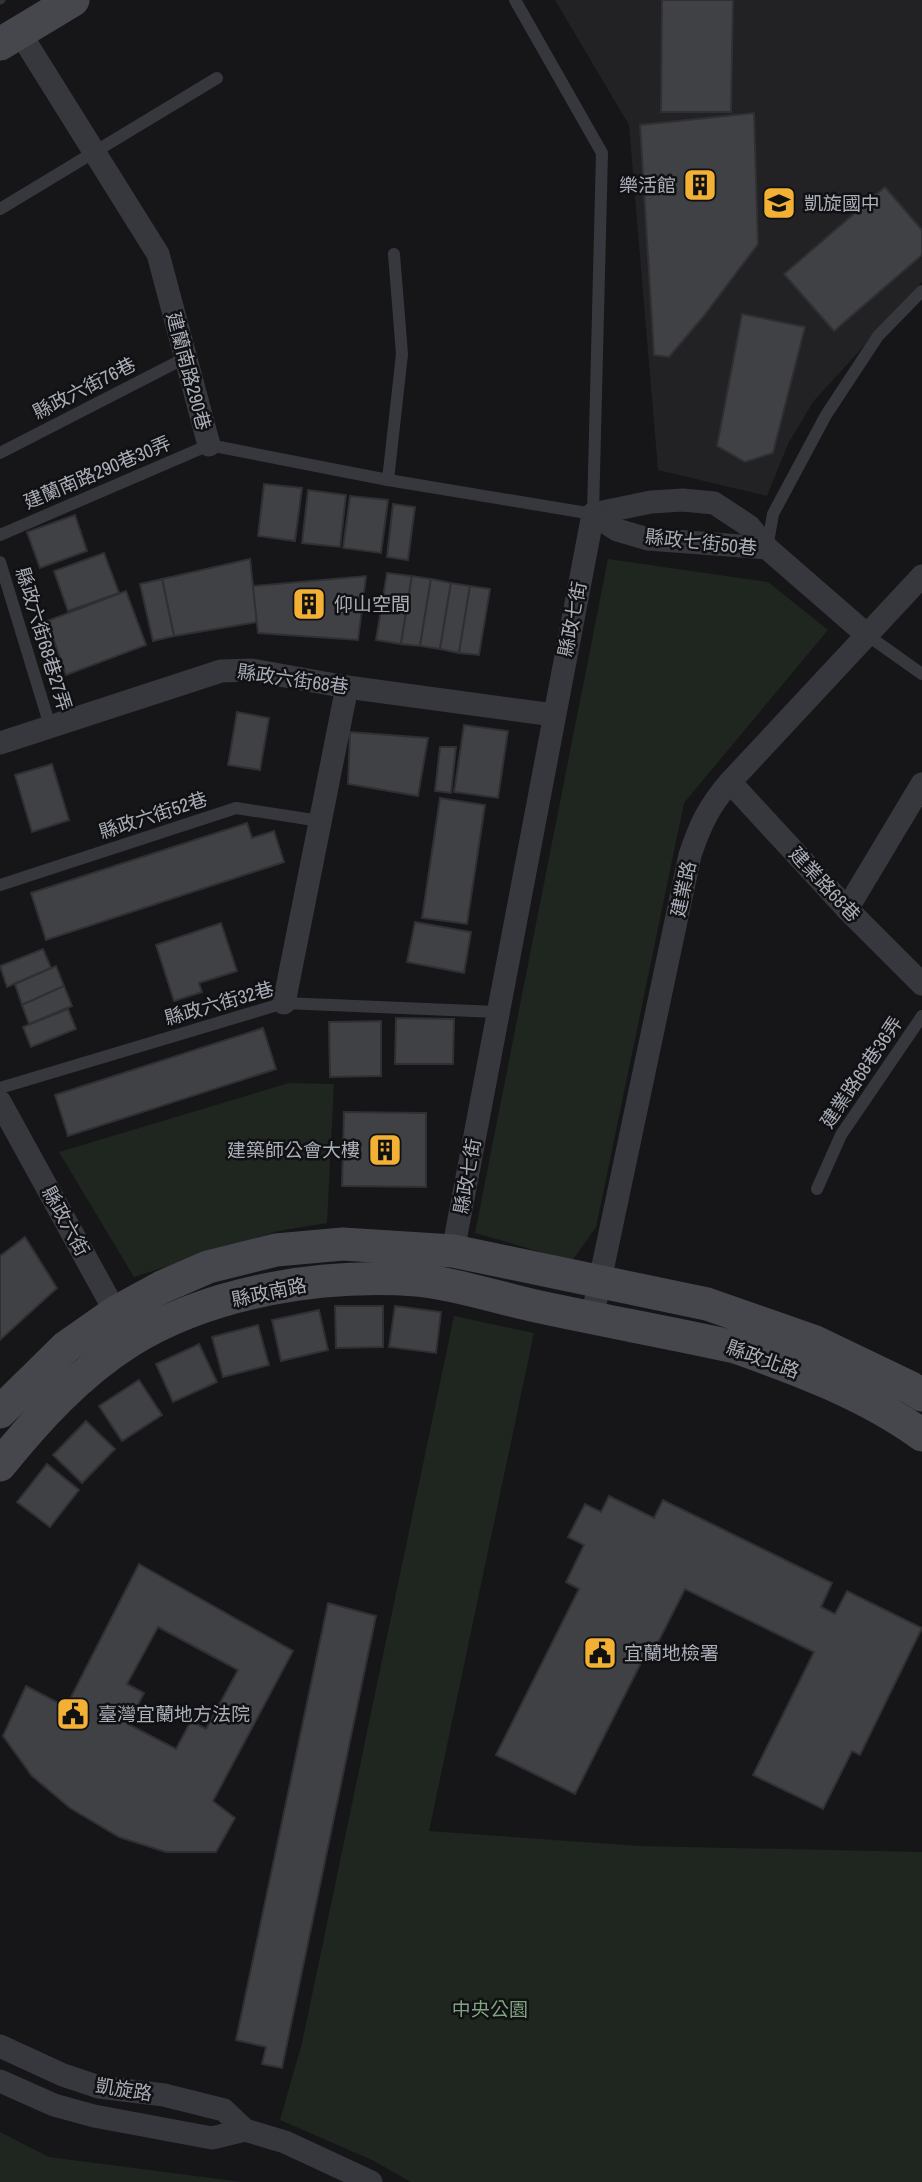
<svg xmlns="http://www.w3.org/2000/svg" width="922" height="2182" font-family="'Archivo Narrow','Noto Sans TC',sans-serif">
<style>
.built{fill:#222225}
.green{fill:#1e261f}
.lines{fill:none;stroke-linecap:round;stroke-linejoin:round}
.stream{stroke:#2c353c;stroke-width:7}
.building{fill:#404145;stroke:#303034;stroke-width:2;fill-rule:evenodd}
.lane{stroke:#37383d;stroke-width:12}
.street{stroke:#37383d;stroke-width:23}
.secondary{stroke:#45474d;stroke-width:33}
.labels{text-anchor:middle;stroke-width:5;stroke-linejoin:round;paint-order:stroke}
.poi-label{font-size:19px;fill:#a8adb8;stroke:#111113;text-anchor:start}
.street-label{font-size:19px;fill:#a8adb8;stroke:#111113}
.park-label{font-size:19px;fill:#7fa381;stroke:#111113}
</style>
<rect width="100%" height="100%" fill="#161618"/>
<polygon class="built" points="555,0 922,0 922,282 813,402 788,444 767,496 658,470 629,125"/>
<g class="green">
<polygon points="608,559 768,582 828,630 684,803 596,1227 572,1261 475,1233"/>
<polygon points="289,1083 334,1084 327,1223 278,1231 134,1277 59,1152"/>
<polygon points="454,1316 534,1333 429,1831 639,1846 922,1852 922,2182 411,2182 372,2160 280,2120 302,2043"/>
<polygon points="0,2132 49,2157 242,2182 0,2182"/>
</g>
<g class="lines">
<polyline class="stream" points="0,1 2,0"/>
</g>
<g class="building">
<polygon points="662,0 733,0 731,112 661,112"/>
<polygon points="754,113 758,244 703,317 669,357 654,355 640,125"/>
<polygon points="885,187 922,230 922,255 834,331 784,274"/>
<polygon points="742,314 805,327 773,453 745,462 717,446"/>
<polygon points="264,484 302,488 295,541 258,536"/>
<polygon points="308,490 346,495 340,547 302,543"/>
<polygon points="350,496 388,500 381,553 343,548"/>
<polygon points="393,504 415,507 408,560 387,557"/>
<polygon points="75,515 87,551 40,568 27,532"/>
<polygon points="104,553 119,593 68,611 54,571"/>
<polygon points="250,559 257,622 174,636 162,579"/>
<polygon points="387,573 412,576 401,644 376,640"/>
<polygon points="366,576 358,640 258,633 253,586"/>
<polygon points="412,576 431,579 420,646 401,644"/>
<polygon points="162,579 174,636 153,641 140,584"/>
<polygon points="431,579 451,583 440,649 420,646"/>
<polygon points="451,583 470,586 459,653 440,649"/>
<polygon points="470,586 490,589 479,655 459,653"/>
<polygon points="126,591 146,645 66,675 47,621"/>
<polygon points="237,712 269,718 260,770 228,765"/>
<polygon points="464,725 508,731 498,798 454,792"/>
<polygon points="350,732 428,738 418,796 348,784"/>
<polygon points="440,747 456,747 451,793 435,791"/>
<polygon points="52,764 69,820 32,832 15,775"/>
<polygon points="440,798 485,805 467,924 422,918"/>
<polygon points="247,823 252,838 274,831 284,862 46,940 31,893"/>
<polygon points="415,922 471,932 464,973 407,962"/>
<polygon points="221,923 237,971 199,983 202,992 174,1001 156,945"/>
<polygon points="43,949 51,968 7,987 0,966"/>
<polygon points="56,966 64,986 22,1005 15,984"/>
<polygon points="64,986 72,1006 29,1024 22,1005"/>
<polygon points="68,1009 76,1029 31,1047 23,1027"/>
<polygon points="396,1018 454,1019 453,1064 395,1064"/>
<polygon points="381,1021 381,1076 330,1077 329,1022"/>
<polygon points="263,1028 276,1069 68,1136 55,1095"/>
<polygon points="344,1112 426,1113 426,1187 342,1186"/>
<polygon points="25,1237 57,1288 0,1340 0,1256"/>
<polygon points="335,1306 383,1306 383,1347 336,1348"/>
<polygon points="395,1306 441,1312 436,1353 389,1347"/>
<polygon points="319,1310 328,1350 281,1361 272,1320"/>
<polygon points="258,1325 269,1365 223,1377 212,1337"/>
<polygon points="199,1344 217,1382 173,1402 156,1364"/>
<polygon points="139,1380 162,1415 122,1441 99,1406"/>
<polygon points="86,1421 115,1449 82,1483 53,1455"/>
<polygon points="47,1464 79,1490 50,1527 17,1502"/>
<polygon points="609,1496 654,1518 663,1500 832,1583 821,1607 835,1614 847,1591 922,1628 860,1755 852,1751 823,1809 753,1775 814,1652 685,1589 651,1656 646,1653 575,1794 496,1755 579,1589 566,1582 584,1545 568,1537 585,1504 601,1512"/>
<path d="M139,1564L293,1651L213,1801L235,1818L216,1852H166L119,1837L70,1808L32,1776L3,1736L26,1686L66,1707ZM158,1627L238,1670L206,1729L191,1721L176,1749L128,1724L144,1693L127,1684Z"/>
<polygon points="328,1603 376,1616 282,2068 262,2064 266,2047 236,2040"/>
</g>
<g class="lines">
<g class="lane">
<polyline points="0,209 217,78"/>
<polyline points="0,453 185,358"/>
<polyline points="388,480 402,354 394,254"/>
<polyline points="0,535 209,445 388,480 593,514 602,153 515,0"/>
<polyline points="767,548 773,514 826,415 878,336 922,291"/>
<polyline points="0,562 50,726"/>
<polyline points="867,635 922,674"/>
<polyline points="0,885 236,808 320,821"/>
<polyline points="0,1088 284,1003 497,1012"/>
<polyline points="817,1189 841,1135 922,1016"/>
</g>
<g class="street">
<polyline points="20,33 158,254 209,445"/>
<polyline points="593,514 651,502 683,500 714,503 749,526 767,548 867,635"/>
<polyline points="593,514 617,530 648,539 767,548"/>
<polyline points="0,743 221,671 251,670 347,687 554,715"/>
<polyline points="730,782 847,909 922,984"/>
<polyline points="847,909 922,784"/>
<polyline points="284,1003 347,687"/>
<polyline points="0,1102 121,1322"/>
<polyline points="453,1251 593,514"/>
<path d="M592,1318L690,855C700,825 709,806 730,782L922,576"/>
<polyline points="0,2046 63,2075 99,2087 164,2095 224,2110 245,2130 285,2142 371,2182"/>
<polyline points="0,2081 54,2105 94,2116 212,2138 245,2130"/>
</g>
<g class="secondary">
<polyline points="0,44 73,0"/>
<polyline points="0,1412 66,1347 116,1312 162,1287 208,1267 276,1250 343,1244 453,1251 707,1304 813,1341 911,1388 922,1395"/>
<path d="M0,1465C37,1419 79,1373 130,1341C211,1291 324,1273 417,1280C452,1283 496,1297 531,1305C599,1320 667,1332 735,1347C798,1369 867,1395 922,1435"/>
</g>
</g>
<defs>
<symbol id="building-square" viewBox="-11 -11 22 22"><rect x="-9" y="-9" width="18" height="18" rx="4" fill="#f2b134" stroke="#111113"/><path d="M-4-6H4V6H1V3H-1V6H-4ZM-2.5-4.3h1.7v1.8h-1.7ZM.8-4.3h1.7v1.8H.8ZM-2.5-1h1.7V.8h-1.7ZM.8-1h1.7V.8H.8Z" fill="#111"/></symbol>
<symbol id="school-square" viewBox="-11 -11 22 22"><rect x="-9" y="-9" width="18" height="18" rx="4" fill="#f2b134" stroke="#111113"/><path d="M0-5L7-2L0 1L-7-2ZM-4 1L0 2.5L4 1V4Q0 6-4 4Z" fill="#111"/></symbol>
<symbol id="civic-square" viewBox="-11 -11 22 22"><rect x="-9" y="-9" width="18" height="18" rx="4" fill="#f2b134" stroke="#111113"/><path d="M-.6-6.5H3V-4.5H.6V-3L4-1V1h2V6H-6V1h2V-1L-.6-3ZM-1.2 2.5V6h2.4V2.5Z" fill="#111"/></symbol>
</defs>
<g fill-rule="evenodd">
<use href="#building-square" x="681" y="166" width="38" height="38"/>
<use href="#school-square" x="760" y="184" width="38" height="38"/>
<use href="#building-square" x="290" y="585" width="38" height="38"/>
<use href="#building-square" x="366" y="1131" width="38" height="38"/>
<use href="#civic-square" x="581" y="1634" width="38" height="38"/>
<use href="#civic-square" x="54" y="1695" width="38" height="38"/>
</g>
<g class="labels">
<g class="poi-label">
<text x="676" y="192" text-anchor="end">樂活館</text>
<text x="804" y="210">凱旋國中</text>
<text x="334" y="611">仰山空間</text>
<text x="360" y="1157" text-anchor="end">建築師公會大樓</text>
<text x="624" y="1660">宜蘭地檢署</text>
<text x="98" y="1721">臺灣宜蘭地方法院</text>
</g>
<g class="street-label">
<text transform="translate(189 371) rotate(75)" y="7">建蘭南路290巷</text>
<text transform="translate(84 388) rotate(-27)" y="7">縣政六街76巷</text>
<text transform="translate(97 472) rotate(-23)" y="7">建蘭南路290巷30弄</text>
<text transform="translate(701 542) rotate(6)" y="7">縣政七街50巷</text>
<text transform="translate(572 619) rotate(-79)" y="7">縣政七街</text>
<text transform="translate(44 639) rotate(73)" y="7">縣政六街68巷27弄</text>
<text transform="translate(293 679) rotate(8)" y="7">縣政六街68巷</text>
<text transform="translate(153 815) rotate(-18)" y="7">縣政六街52巷</text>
<text transform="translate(825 884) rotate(47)" y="7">建業路68巷</text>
<text transform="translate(683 889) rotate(-78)" y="7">建業路</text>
<text transform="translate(219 1003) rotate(-16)" y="7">縣政六街32巷</text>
<text transform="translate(861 1072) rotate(-56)" y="7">建業路68巷36弄</text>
<text transform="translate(467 1176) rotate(-80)" y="7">縣政七街</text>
<text transform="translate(66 1221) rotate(61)" y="7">縣政六街</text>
<text transform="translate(269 1292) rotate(-12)" y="7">縣政南路</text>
<text transform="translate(763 1359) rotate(20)" y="7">縣政北路</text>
<text transform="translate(124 2089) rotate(9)" y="7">凱旋路</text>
</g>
<g class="park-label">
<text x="490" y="2016">中央公園</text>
</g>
</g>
</svg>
